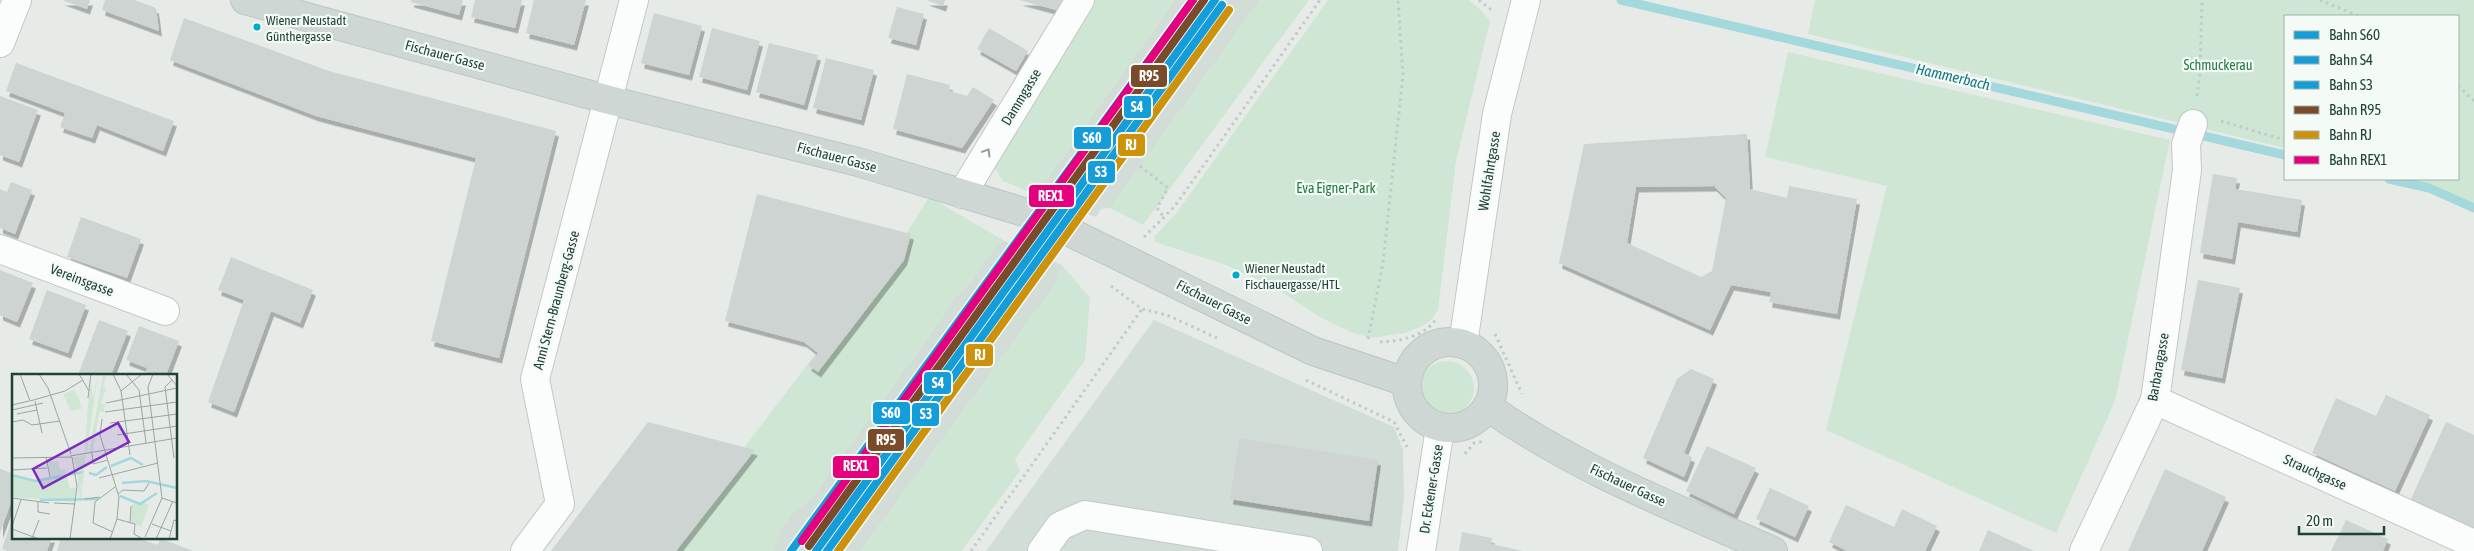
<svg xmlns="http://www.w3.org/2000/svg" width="2474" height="551" font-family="'Asap Condensed',sans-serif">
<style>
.built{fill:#d3ddd8}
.green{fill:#cee6d3}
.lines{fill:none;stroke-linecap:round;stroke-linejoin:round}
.stream{stroke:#a3d8dd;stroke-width:9}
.building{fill:#cdd4d1;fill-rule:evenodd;filter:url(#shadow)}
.minor-casing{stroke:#c3c8c5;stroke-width:30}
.major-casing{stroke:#bdc7c3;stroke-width:30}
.path{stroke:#c1cbc6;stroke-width:3;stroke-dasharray:2.5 4;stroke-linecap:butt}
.minor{stroke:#fbfcfc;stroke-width:28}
.major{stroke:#ced7d4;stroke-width:28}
.rail-1-casing{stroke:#f4faf6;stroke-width:11}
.rail-2-casing{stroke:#f4faf6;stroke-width:11}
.rail-3-casing{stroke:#f4faf6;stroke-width:11}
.rail-4-casing{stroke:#f4faf6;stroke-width:11}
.rail-5-casing{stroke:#f4faf6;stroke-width:11}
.rail-6-casing{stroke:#f4faf6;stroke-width:11}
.rail-1{stroke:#159dd9;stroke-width:8}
.rail-2{stroke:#159dd9;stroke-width:8}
.rail-3{stroke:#159dd9;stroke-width:8}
.rail-4{stroke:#7a4b2a;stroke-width:8}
.rail-5{stroke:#cc920b;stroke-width:8}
.rail-6{stroke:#e5007d;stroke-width:8}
.oneway{stroke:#8e9e99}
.bus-dot{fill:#00a9ce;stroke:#f4faf6;stroke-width:2}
.labels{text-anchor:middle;stroke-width:4.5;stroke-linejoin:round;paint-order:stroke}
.bus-label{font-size:13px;fill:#204136;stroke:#f4faf6;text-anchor:start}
.street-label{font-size:14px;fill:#204136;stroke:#f4faf6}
.park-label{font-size:14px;fill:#267c42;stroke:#f4faf6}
.water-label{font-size:15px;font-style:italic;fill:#147883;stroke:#f4faf6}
.inset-river{fill:none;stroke:#a3d8dd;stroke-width:2.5}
.inset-road{fill:none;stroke:#97a7a1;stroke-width:1}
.view{fill:#7b2cbf;fill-opacity:0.15;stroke:#7b2cbf;stroke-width:2.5}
.inset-edge{fill:none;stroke:#204136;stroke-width:2.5}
.line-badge{stroke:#f4faf6;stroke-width:2}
.badge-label{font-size:14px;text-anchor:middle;font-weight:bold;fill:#fff}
</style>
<defs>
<filter id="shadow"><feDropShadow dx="3" dy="5.5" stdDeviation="0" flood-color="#0004"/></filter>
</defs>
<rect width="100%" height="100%" fill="#e6ebe8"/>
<g class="built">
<polygon points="1175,0 1260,0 1110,208 1101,209 1096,217 1036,195"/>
<polygon points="1005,241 1062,265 1057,282 861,551 773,551 781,529 794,511 809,501 940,321 956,296 970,283 997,244"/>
<polygon points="1154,320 1394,427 1403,450 1404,497 1398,551 986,551"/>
</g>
<g class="green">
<polygon points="1077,0 1175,0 1036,195 1003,181 996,170 992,133"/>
<polygon points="1260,0 1309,0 1143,225 1110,208"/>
<polygon points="1328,0 1469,0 1481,10 1490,21 1456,161 1438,310 1432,319 1422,326 1405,333 1370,338 1348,331 1320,317 1274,287 1226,265 1155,242 1154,237 1178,211"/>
<polygon points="1815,0 2474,0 2474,211 2399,179 2458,179 2458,16 2285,16 2285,148 1808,34"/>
<polygon points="1788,52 2170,140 2115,401 2056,533 1826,430 1887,186 1765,157"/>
<polygon points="929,197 1005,241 997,244 970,283 956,296 940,321 809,501 794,511 781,529 773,551 665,551 901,242"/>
<polygon points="1062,265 1090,298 1085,360 1015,459 1020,471 962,551 861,551 1057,282"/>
<circle cx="1447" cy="388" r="27"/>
</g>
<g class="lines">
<g class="stream">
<polyline points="1621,0 2285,155"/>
<polyline points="2389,179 2429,188 2474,208"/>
</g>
</g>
<g class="building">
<polygon points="62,0 90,0 87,9"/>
<polygon points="105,0 134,0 156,8 159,31 102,10"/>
<polygon points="411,0 463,0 459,15 411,2"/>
<polygon points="475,0 522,0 515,28 471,17"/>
<polygon points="534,0 586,0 574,45 526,33"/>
<polygon points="926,0 945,0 943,6"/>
<polygon points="1019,0 1067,0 1060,11"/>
<polygon points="897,7 924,14 916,45 888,38"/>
<polygon points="654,13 702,26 689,75 641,63"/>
<polygon points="184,18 329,71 556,131 499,358 431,341 476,158 316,116 170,60"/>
<polygon points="712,28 760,41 747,90 699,77"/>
<polygon points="989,28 1028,51 1016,71 977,49"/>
<polygon points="769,43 818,55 804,105 756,92"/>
<polygon points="826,58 874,70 861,120 813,108"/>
<polygon points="16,63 174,121 163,151 97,125 92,138 60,127 65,113 6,91"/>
<polygon points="907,74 950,85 949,91 967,96 973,87 994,100 962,148 893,129"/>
<polygon points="0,96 38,110 19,162 0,155"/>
<path d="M1747,134L1750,189L1787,198L1789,186L1857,199L1837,314L1769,302L1771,292L1731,285L1710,330L1559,263L1584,144ZM1714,186L1726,198L1712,271L1701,277L1627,243L1636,187Z"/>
<polygon points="2213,174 2237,178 2235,189 2302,200 2297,232 2238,222 2232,259 2200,253"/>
<polygon points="11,182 32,190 15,234 0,228 0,189 7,192"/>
<polygon points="757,194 911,234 904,260 818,372 808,365 818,353 804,342 725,321"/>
<polygon points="81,217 141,239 127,278 67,257"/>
<polygon points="231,257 313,290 300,323 271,311 234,412 208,402 244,300 218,290"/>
<polygon points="0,270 33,283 17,322 0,315"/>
<polygon points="2198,280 2240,288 2222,378 2181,370"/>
<polygon points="47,290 86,305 68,353 29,339"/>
<polygon points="99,320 128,331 111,375 78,375"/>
<polygon points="139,326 179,341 166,375 145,375 147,368 126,360"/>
<polygon points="1691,369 1714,379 1684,453 1692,457 1684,477 1643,458 1677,379"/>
<polygon points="2386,395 2430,415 2395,491 2312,453 2336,398 2376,416"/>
<polygon points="648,422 755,450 676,551 551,551"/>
<polygon points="2446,422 2474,435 2474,531 2410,501"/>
<polygon points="1239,438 1378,460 1369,521 1230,499"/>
<polygon points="1707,446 1756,468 1734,514 1686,491"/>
<polygon points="0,469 14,474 14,494 0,533"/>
<polygon points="2165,469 2226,497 2202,551 2128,551"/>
<polygon points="1770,488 1809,506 1795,537 1756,519"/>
<polygon points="1846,505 1894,527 1902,509 1937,526 1925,551 1847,551 1829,542"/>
<polygon points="12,519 14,537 52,537 47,551 9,551 2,549"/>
<polygon points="2346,520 2388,539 2383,551 2331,551"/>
<polygon points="1988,530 2034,551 1979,551"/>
<polygon points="1462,532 1492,538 1491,544 1523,551 1459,551"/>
<polygon points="61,537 134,537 158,545 160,538 193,551 57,551"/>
</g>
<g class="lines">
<defs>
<g id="minor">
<polyline points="0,43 17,0"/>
<polyline points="962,194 1080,0"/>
<polyline points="0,249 165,311"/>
<polyline points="1463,344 1497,114 1526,0"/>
<polyline points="2155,400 2474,544"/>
<polyline points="525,551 560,504 535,379 634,0"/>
<polyline points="1042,551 1060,526 1085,515 1308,551"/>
<polyline points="1421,551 1440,428"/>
<polyline points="2084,551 2155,400 2187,170 2186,144 2193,124"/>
</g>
<g id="major">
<polyline points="245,0 609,100 858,162 1037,216 1313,351 1406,382"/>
<circle cx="1450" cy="385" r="43"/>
<path d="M1488,407C1576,469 1676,508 1773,551"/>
</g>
</defs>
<use href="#minor" class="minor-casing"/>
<use href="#major" class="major-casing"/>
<g class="path">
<polyline points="1479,0 1494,12"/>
<polyline points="2320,0 2359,16"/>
<polyline points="2458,86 2474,101"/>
<polyline points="2197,96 2200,73 2202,0"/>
<polyline points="2221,121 2285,140"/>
<polyline points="1140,166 1168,188 1157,208 1163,216"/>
<polyline points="1144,237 1175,206 1320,0"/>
<polyline points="1111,286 1142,309 1167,315 1217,338"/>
<polyline points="1495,334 1522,394"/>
<polyline points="1368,339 1383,263 1403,75 1398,0"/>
<path d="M1380,342C1401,341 1424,337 1437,318"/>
<polyline points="1306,380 1394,422 1407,447"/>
<polyline points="1465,454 1474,443 1485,441"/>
<polyline points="971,551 1142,309"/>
</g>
<use href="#minor" class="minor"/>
<use href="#major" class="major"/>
<defs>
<polyline id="rail-1" points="791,551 1193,0"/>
<polyline id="rail-2" points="816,551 1215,0"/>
<polyline id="rail-3" points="827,551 1222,5"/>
<polyline id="rail-4" points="809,546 1204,0"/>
<polyline id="rail-5" points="838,551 1229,10"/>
<polyline id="rail-6" points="802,541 1193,0"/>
</defs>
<use href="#rail-1" class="rail-1-casing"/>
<use href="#rail-2" class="rail-2-casing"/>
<use href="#rail-3" class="rail-3-casing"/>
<use href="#rail-4" class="rail-4-casing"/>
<use href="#rail-5" class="rail-5-casing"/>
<use href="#rail-6" class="rail-6-casing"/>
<use href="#rail-1" class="rail-1"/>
<use href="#rail-2" class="rail-2"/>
<use href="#rail-3" class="rail-3"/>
<use href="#rail-4" class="rail-4"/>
<use href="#rail-5" class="rail-5"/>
<use href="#rail-6" class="rail-6"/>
</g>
<defs><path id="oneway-chevron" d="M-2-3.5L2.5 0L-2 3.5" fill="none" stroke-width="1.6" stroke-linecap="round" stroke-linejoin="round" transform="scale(1.25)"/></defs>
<use class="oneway" href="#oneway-chevron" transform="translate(987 152) rotate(-59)"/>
<g class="bus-dot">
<circle cx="257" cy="27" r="4.5"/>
<circle cx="1236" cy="275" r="4.5"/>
</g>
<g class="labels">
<g class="bus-label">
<text x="266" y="25">Wiener Neustadt<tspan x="266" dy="16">Günthergasse</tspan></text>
<text x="1245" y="273">Wiener Neustadt<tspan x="1245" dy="16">Fischauergasse/HTL</tspan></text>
</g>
<g class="street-label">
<text transform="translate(445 55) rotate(15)" y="5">Fischauer Gasse</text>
<text transform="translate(1021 97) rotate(-59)" y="5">Dammgasse</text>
<text transform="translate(837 157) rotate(15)" y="5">Fischauer Gasse</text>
<text transform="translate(1489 171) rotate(-81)" y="5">Wohlfahrtgasse</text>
<text transform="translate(82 280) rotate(21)" y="5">Vereinsgasse</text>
<text transform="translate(556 300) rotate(-75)" y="5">Anni Stern-Braunberg-Gasse</text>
<text transform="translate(1214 302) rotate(27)" y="5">Fischauer Gasse</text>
<text transform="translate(2158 367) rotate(-80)" y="5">Barbaragasse</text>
<text transform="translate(2315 472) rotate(24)" y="5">Strauchgasse</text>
<text transform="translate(1628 485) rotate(25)" y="5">Fischauer Gasse</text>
<text transform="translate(1431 489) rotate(-81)" y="5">Dr. Eckener-Gasse</text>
</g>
<g class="park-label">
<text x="2218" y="70">Schmuckerau</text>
<text x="1336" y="193">Eva Eigner-Park</text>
</g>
<g class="water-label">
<text transform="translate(1953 77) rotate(13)" y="5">Hammerbach</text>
</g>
</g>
<g transform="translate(12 374)">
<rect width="165" height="165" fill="#e6ebe8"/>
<path d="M86,0L77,62L75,79L73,76L76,31L79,9L81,24ZM94,0L91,13L94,14L89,30H93L92,38H87L81,78H77L91,1ZM64,15L70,35L68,30L69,35L59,37L51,20L62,16L66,25ZM74,81L69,125H67L70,104L66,123V98L71,96L65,95L61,84ZM46,87L48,96L53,95L54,99L40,104L54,100L58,115L64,113L62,128L0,123V101L23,107L39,104L36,88ZM133,129L137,131L129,153L119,148L120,130Z" fill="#cee6d3"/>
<path class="inset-river" d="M99,92L119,84L131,91M77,99L84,101L95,93M0,101L23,107L71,98M110,109L134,107L165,114M108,122L128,130L145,119M28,126L86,125"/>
<path class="inset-road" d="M8,0L18,27L53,17L71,6M27,0L36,14L59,80M67,0L77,17M101,0L109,17L118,81M114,0L127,16M155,0L165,12M160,6L153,13L162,84M127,16L134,69M109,17L130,0M76,24L79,0M23,27L30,59M94,29L165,14M0,31L17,27M0,36L31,29M93,38L165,28M5,40L25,36M90,45L88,61L107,123L105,145L98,165M0,48L11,46L20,51L48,47M98,49L165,40M105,61L165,52M80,79L81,90L96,86M58,82L165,64M34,83L38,103M0,84V96L35,94M0,84L60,83M87,104L146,89M106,120L111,116L132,117L137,109M0,124L37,129M150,124L165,129M73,125L88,123M26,128V138L38,140M42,129L63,130M105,145L123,150L122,160L129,164M118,149L119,132M140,150L159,157M0,152L9,126M0,155L27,165M101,158L81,149L83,128L103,113M133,163L150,124L136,13L141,0M20,164L27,146M58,165L65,112L60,83M144,165L161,127M157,165L162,146L165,147"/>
<path class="view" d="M106,49L117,68L31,114L21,95Z"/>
<rect width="165" height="165" class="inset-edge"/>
</g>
<g class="line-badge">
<rect x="1130" y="64" width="38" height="24" rx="5" fill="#7a4b2a"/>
<rect x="1123" y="95" width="29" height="24" rx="5" fill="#159dd9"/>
<rect x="1073" y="126" width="39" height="24" rx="5" fill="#159dd9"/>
<rect x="1117" y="133" width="29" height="24" rx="5" fill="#cc920b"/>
<rect x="1087" y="160" width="29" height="24" rx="5" fill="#159dd9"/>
<rect x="1028" y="184" width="47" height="24" rx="5" fill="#e5007d"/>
<rect x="965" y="343" width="29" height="24" rx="5" fill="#cc920b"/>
<rect x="923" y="371" width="29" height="24" rx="5" fill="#159dd9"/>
<rect x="872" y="401" width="39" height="24" rx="5" fill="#159dd9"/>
<rect x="911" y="402" width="29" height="25" rx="5" fill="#159dd9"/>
<rect x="867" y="428" width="38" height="24" rx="5" fill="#7a4b2a"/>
<rect x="832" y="455" width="48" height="24" rx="5" fill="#e5007d"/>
</g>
<g class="badge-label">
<text x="1149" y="81">R95</text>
<text x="1137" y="112">S4</text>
<text x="1092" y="143">S60</text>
<text x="1131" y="150">RJ</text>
<text x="1101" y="177">S3</text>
<text x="1051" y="201">REX1</text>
<text x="980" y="360">RJ</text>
<text x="938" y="388">S4</text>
<text x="891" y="418">S60</text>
<text x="926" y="419">S3</text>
<text x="886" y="445">R95</text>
<text x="856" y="471">REX1</text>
</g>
<rect x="2284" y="15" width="175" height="165" fill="#f4faf6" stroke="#9fb0a9"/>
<rect x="2294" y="31" width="25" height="8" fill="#159dd9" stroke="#9fb0a9"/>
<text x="2329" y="40" font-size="15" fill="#204136">Bahn S60</text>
<rect x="2294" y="56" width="25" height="8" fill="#159dd9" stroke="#9fb0a9"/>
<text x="2329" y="65" font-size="15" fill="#204136">Bahn S4</text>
<rect x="2294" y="81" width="25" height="8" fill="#159dd9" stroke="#9fb0a9"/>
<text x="2329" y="90" font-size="15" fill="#204136">Bahn S3</text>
<rect x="2294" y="106" width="25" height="8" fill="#7a4b2a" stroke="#9fb0a9"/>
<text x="2329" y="115" font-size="15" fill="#204136">Bahn R95</text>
<rect x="2294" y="131" width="25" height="8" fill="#cc920b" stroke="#9fb0a9"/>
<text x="2329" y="140" font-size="15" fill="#204136">Bahn RJ</text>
<rect x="2294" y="156" width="25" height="8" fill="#e5007d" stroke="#9fb0a9"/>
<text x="2329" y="165" font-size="15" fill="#204136">Bahn REX1</text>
<path d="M2299 526v8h85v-8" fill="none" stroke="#204136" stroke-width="2.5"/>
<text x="2306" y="526" font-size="15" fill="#204136" stroke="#f4faf6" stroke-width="4" paint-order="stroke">20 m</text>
</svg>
